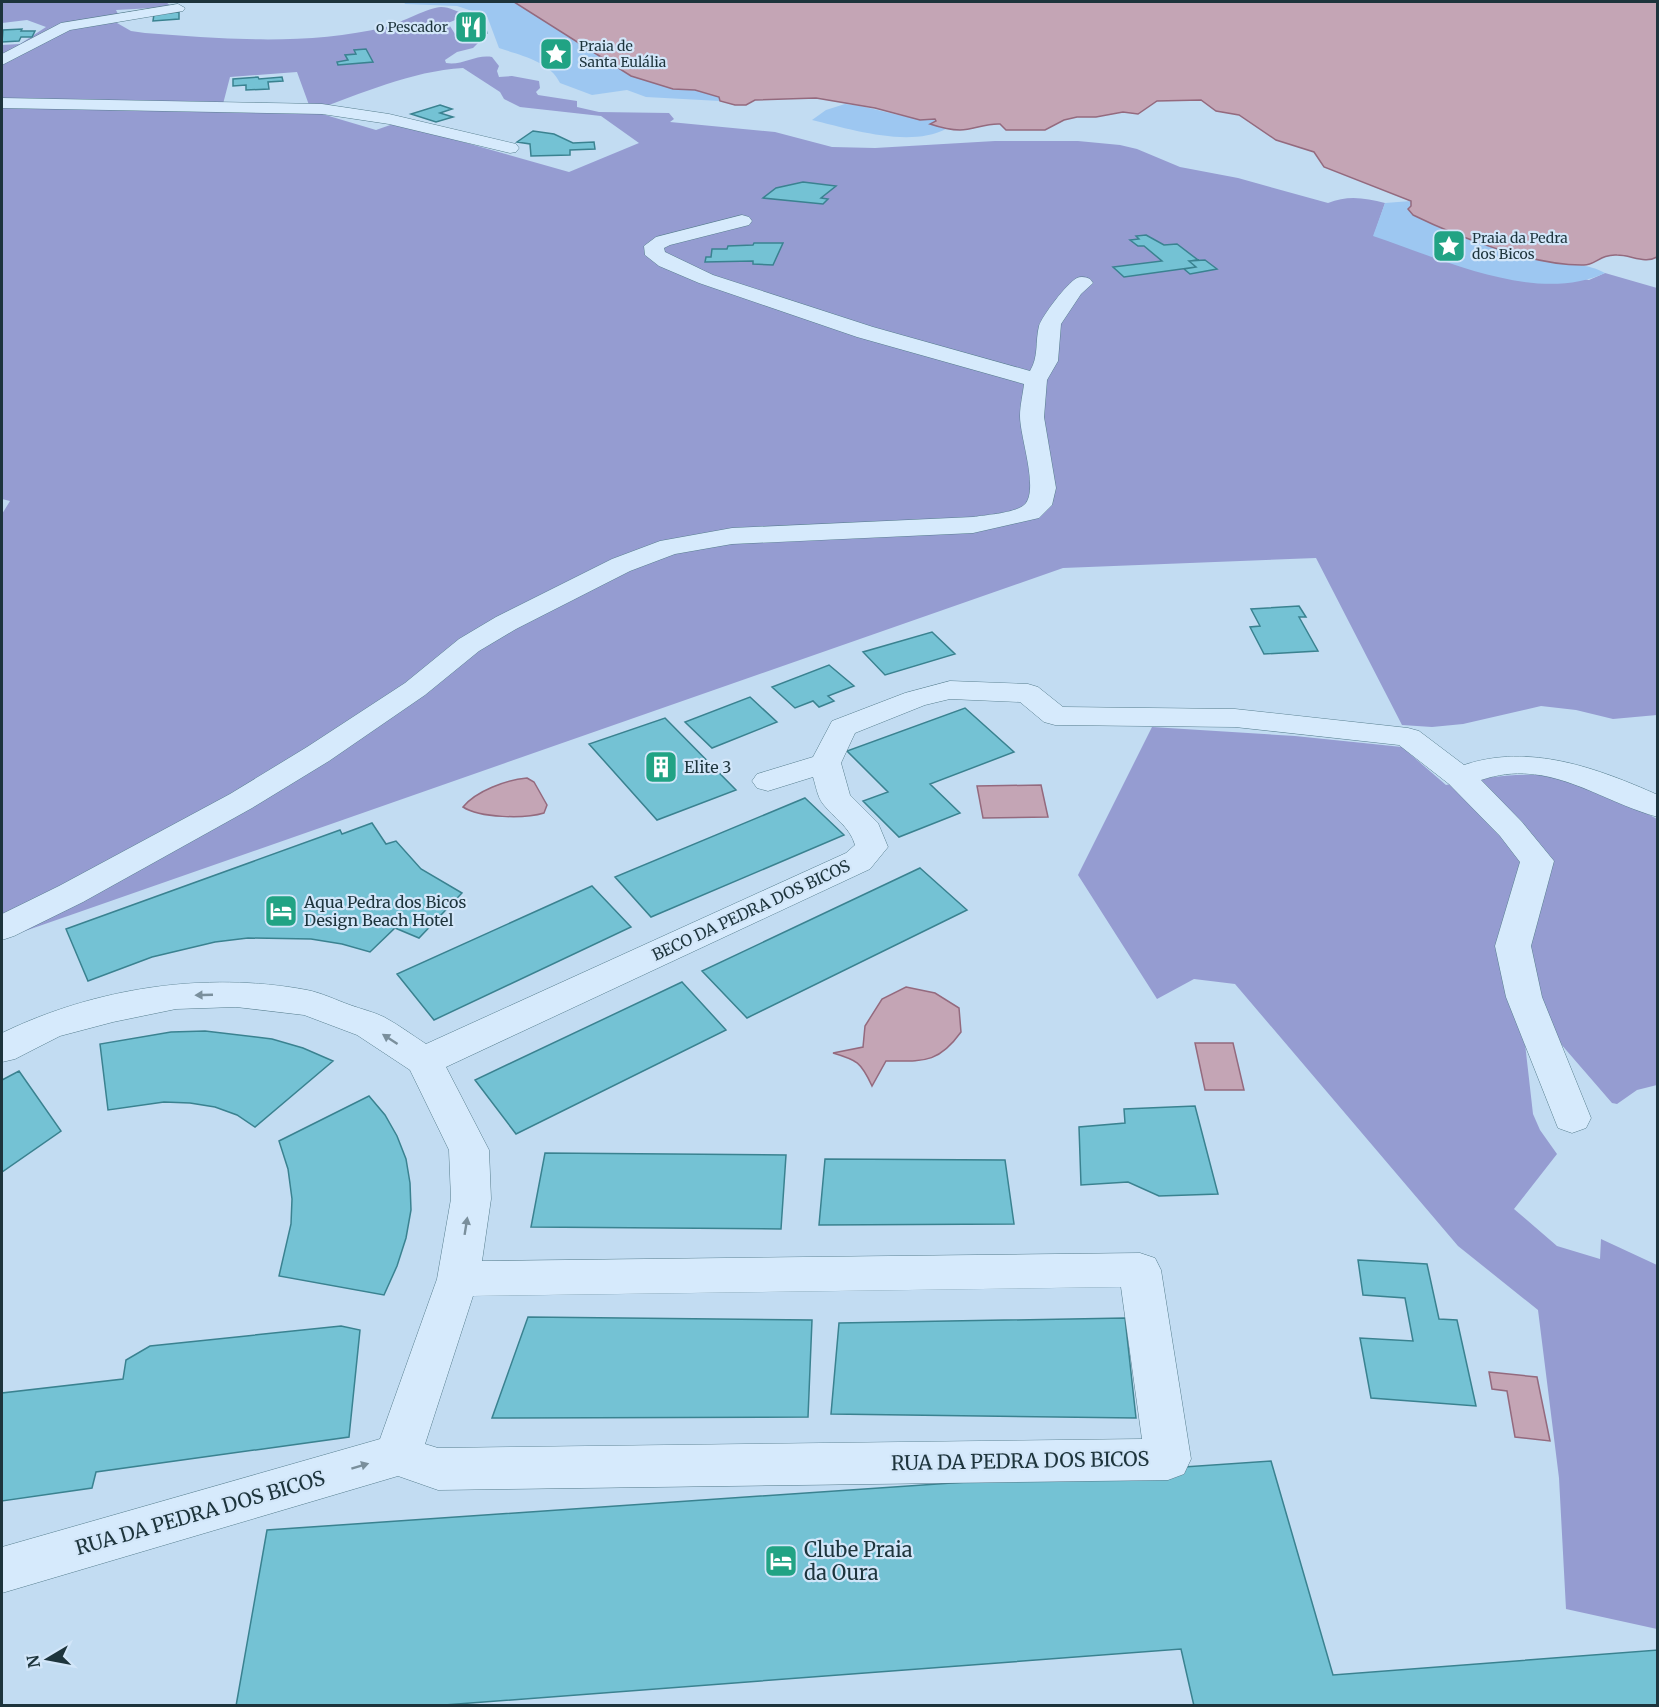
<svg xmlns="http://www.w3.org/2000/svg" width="1659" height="1707" viewBox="0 0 1659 1707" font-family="Merriweather,serif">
	<rect width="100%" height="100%" fill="#c2dcf2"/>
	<path fill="#959cd1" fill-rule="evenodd" d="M2,2h164l6,5 -56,3 4,8 -3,5 14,8 14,2c79,6 162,13 241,-6 14,-4 44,-20 55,-20 9,0 17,5 26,8l-19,8 7,11 22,1 5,4 -9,9 -16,4 -12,8 1,3c16,3 30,-9 46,-6l7,9 -2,5 2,6 13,-1 27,5 1,7 -4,4 2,3 39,6v6l22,5 70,1 5,6 -4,3 105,10 57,15 43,1 120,-7h83l42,4 17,4 43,18 58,11 90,25c20,-8 37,-5 57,0l-11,32 215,45 16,-7 52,15v427l-44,4 -37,-9 -35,-4 -78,18 -31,3 -30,-2 -86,-167 -253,10 -1061,371v-425l8,-13 -8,-2v-454l18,-1 26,-17 -19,-7 -25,3zM463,68l37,24 4,7 16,8 81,9 38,27 -70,29 -173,-49 -20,7 -64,-19c49,-17 99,-40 151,-43zM297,72l12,33 -86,-1 7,-27z
		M1152,727l143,9 107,11 44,38c51,-10 105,-18 154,3 20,9 39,21 57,31v266l-20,5 -20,14 -5,-1 -71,-82 -18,5 10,88 7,16 17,24 -43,55 43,37 43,13 1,-20 56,26v364l-91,-20 -7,-131 -21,-168 -80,-64 -223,-262 -41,-5 -37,20 -79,-124z"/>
	<path fill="#9dc7f1" d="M404,2h253l174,92 -112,4 1,3 -74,-4 -19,-7 -35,5 -32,-12c-10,-22 -41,-28 -61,-35l-12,-32 -30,-10 -52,-2z
		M845,104c30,2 59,17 90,15l1,2 -5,3 15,5c-37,19 -96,0 -134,-9l14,-10z
		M1411,201v5c8,6 17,14 26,20 21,14 92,32 119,37 20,3 30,0 49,10 -69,32 -165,-15 -232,-37l12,-33z"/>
	<path fill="#c4a5b5" stroke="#946a7e" stroke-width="1.5" d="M514,2h1143v255c-12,7 -26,-2 -40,-2 -16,-1 -22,10 -33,10 -51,1 -126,-28 -171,-50l-5,-6 3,-3v-5l-87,-34 -10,-15 -38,-12 -37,-25 -23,-4 -15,-11 -44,1 -19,13 -15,-2 -27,5h-19l-13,3 -19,10h-39l-6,-6c-14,-1 -27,6 -40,6 -11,0 -21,-3 -30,-6l6,-3 -1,-2 -15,1 -45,-12 -59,-10 -61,2 -9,5h-11l-15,-4 -1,-4 -24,-7 -22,-1 -42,-13z
		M527,778l7,4 13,23 -3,8c-20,6 -64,5 -81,-6 13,-16 43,-27 64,-29z
		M1041,785l7,32 -65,1 -6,-32z
		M906,987l29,6 24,15 2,24c-23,32 -38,29 -75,29l-14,25c-11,-24 -15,-26 -39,-33l30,-6 2,-21 17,-27z
		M1195,1043h38l11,47h-39z
		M1489,1372l48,5 13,64 -35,-4 -8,-46 -15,-2z"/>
	<path fill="#74c2d4" stroke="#3a8290" stroke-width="1.5" d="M179,12v7l-26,2 1,-7z
		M483,19l4,14 -28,1 -3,-13z
		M22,29l-1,2h14l-3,6h-11l-2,4 -17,1 1,-12z
		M366,49l7,13 -35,3 -1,-3 11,-2 -3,-5 11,-1 -2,-4z
		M258,77l1,2 23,-2 1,4 -15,1 1,7 -23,1v-5l-13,1v-7z
		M440,105l12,4 -12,4 13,4 -17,5 -25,-8z
		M533,131l21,3 19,9 21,-1 1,7 -25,1v5l-39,1 -1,-12 -13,-2z
		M803,182l33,4 -15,12 7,1 -5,5 -60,-6 13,-10z
		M1146,235l18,10 13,-1 21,16 -9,1 7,6 -72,10 -11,-10 49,-6 -18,-15h-6l-8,-6 9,-1 -3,-3z
		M754,243h29l-10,22 -20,-1v-3l-48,1 1,-5h5l1,-8h15l1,-3 25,-1z
		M1205,260l12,9 -27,5 -6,-5 12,-2 -7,-6z
		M1299,606l7,11h-7l19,34 -54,3 -14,-27 10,-1 -9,-17z
		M932,632l23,22 -70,21 -22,-23z
		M829,665l25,21 -26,10 6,5 -15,6 -6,-6 -18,7 -23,-21z
		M750,697l27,25 -65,26 -27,-26z
		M965,708l49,44 -84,32 30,29 -61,24 -36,-36 25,-9 -41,-41z
		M665,718l71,72 -79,30 -68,-76z
		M805,798l39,37 -193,82 -36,-40z
		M372,823l14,21 10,-3 25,28 41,24 -43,45 -24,-10 -25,24 -28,-8 -31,-5 -63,-1 -33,4 -63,15 -64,24 -22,-52 274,-99 2,4z
		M920,868l47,42 -220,108 -45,-47z
		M592,886l39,41 -197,93 -37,-46z
		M682,982l44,48 -210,104 -41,-54z
		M205,1031l67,8 31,9 30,13 -78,66 -18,-12 -22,-8 -25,-4 -26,-1 -56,8 -8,-66 71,-12z
		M19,1071l42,60 -59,41v-92z
		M369,1096l16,19 12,21 9,23 4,24 1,27 -5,28 -9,28 -13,29 -105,-19 12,-52 1,-25 -4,-30 -9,-28z
		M1195,1106l23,88 -59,2 -31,-14 -47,3 -2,-58 46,-4 -1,-14z
		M545,1153l241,2 -5,74 -250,-2z
		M825,1159l180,1 9,64 -195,1z
		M1358,1260l69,4 12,55 18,1 19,86 -105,-8 -11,-60 53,3 -8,-43 -42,-3z
		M528,1317l284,3 -4,97 -316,1z
		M1125,1318l11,100 -305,-4 8,-91z
		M341,1326l19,4 -11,107 -253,35 -4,16 -90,13v-108l121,-14 3,-19 24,-14z
		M1271,1461l62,214 325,-25v56h-464l-13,-57 -750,57h-195l31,-176z"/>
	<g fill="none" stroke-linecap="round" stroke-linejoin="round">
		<defs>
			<path id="minor" d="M178,4l7,4 -2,3 -113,19 -68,35v-11l59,-31z
				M2,98l320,6 67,10 127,30 3,4 -3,4 -6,1 -121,-29 -67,-10 -320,-6z
				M742,215l7,2 3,4 -3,4 -79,20 -6,3 1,4 48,23 160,52 157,44c9,-15 5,-29 9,-45 3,-10 28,-43 38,-48 4,-2 9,-1 13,1l3,4 -12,11 -20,30 -3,37 -11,19 -3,37 12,71 -4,17 -13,13 -66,15 -241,11 -57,10 -45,17 -114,58 -37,22 -54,44 -96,66 -77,47 -169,94 -69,34 -12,4v-26l57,-28 171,-92 77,-47 98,-64 54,-44 37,-22 116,-58 48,-18 72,-13 241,-11c12,-2 46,-4 53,-14 12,-17 -6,-66 -6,-87 0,-11 3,-22 4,-32l-167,-47 -158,-54 -40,-17 -14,-11 -1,-9 12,-9z
				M950,681l78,3 10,3 25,20 172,2 173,19 11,3 45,34c66,-22 133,3 194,30v22c-60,-16 -109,-60 -177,-37l41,42 32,39 -23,85 11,51 49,121 -5,10 -14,5 -14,-5 -52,-131 -11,-51 25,-84 -20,-26 -51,-52 -50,-39 -164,-18 -180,-2 -11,-3 -24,-20 -70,-3 -25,6 -70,28 -14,30 9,32 28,28 10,24 -18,22 -424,198 43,83 2,49 -9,62 658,-8 15,5 6,12 30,189 -7,15 -16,6 -730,10 -40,-14 -396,117v-46l378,-108 57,-160 14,-80 -2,-49 -39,-80 -53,-35 -53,-20 -68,-8 -60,2 -63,13 -53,14 -45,23 -13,3v-29c93,-45 203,-62 305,-43 15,3 29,10 43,15 11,4 24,7 34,12 15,8 28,18 42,27l420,-191 9,-8c-5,-18 -21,-27 -32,-41 -6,-8 -7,-18 -10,-27l-45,14 -11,-3 -5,-7 5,-7 56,-17 19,-36 73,-28zM1121,1287l21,152 -704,9 -13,-4 48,-148z"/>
		</defs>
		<use href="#minor" stroke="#577e8e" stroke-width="1"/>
		<use href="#minor" fill="#d6eafc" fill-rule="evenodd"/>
	</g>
	<defs><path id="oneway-solid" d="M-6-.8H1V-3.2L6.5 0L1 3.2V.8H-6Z" transform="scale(1.5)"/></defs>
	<g fill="#7a8f9c">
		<use href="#oneway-solid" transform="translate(204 995) rotate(178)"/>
		<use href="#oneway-solid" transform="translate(390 1039) rotate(-147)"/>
		<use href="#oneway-solid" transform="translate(466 1226) rotate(-81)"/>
		<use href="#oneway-solid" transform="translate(360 1466) rotate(-17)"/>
	</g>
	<defs>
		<symbol id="restaurant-square" viewBox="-11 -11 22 22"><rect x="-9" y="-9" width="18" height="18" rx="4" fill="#21a384" stroke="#d2e6f9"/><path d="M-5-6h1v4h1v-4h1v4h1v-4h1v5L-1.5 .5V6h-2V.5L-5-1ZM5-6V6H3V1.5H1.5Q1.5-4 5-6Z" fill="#fff"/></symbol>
		<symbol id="sight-square" viewBox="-11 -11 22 22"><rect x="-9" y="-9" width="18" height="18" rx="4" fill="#21a384" stroke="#d2e6f9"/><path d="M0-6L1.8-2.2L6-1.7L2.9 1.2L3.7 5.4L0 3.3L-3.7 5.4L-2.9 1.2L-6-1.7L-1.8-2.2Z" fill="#fff"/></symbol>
		<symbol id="building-square" viewBox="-11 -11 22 22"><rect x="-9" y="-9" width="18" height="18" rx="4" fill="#21a384" stroke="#d2e6f9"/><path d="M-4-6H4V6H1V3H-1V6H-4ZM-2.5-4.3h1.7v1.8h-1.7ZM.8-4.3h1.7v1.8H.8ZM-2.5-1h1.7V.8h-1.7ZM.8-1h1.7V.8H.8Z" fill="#fff"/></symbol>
		<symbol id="hotel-square" viewBox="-11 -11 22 22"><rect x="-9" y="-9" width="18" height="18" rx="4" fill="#21a384" stroke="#d2e6f9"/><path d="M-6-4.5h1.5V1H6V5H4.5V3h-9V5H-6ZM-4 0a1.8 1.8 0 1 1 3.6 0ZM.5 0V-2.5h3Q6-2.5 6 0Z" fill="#fff"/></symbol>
	</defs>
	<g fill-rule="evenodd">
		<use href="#restaurant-square" x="452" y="8" width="38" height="38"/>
		<use href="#sight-square" x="537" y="35" width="38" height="38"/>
		<use href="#sight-square" x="1430" y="227" width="38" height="38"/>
		<use href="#building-square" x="642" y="748" width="38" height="38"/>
		<use href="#hotel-square" x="262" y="892" width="38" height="38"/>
		<use href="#hotel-square" x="762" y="1542" width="38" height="38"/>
	</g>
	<g text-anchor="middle" stroke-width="4.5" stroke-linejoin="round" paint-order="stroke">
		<g font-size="14" fill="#1d343c" stroke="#d2e6f9" text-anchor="start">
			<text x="448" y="32" text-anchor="end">o Pescador</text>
			<text x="579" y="51">Praia de<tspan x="579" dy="16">Santa Eulália</tspan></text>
			<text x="1472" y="243">Praia da Pedra<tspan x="1472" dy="16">dos Bicos</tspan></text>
		</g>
		<g font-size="16" fill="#1d343c" stroke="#d2e6f9" text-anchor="start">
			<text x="684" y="773">Elite 3</text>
			<text x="304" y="908">Aqua Pedra dos Bicos<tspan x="304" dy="18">Design Beach Hotel</tspan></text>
		</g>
		<g font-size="16" fill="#1d343c" stroke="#d2e6f9">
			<text transform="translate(751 910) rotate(-25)" y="6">BECO DA PEDRA DOS BICOS</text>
		</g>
		<g font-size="20" fill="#1d343c" stroke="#d2e6f9">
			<text transform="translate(1020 1461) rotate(-1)" y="7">RUA DA PEDRA DOS BICOS</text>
			<text transform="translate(200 1513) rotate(-16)" y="7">RUA DA PEDRA DOS BICOS</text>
		</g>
		<g font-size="20" fill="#1d343c" stroke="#d2e6f9" text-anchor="start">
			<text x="804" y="1557">Clube Praia<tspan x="804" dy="23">da Oura</tspan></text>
		</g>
	</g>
	<rect width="1659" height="1707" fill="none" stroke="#1d343c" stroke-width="6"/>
	<g transform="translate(48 1659) rotate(260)" stroke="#d2e6f9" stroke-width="4.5" paint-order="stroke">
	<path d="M0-4.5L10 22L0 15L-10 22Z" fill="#1d343c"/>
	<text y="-9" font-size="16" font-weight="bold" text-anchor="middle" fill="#1d343c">N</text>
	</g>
</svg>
